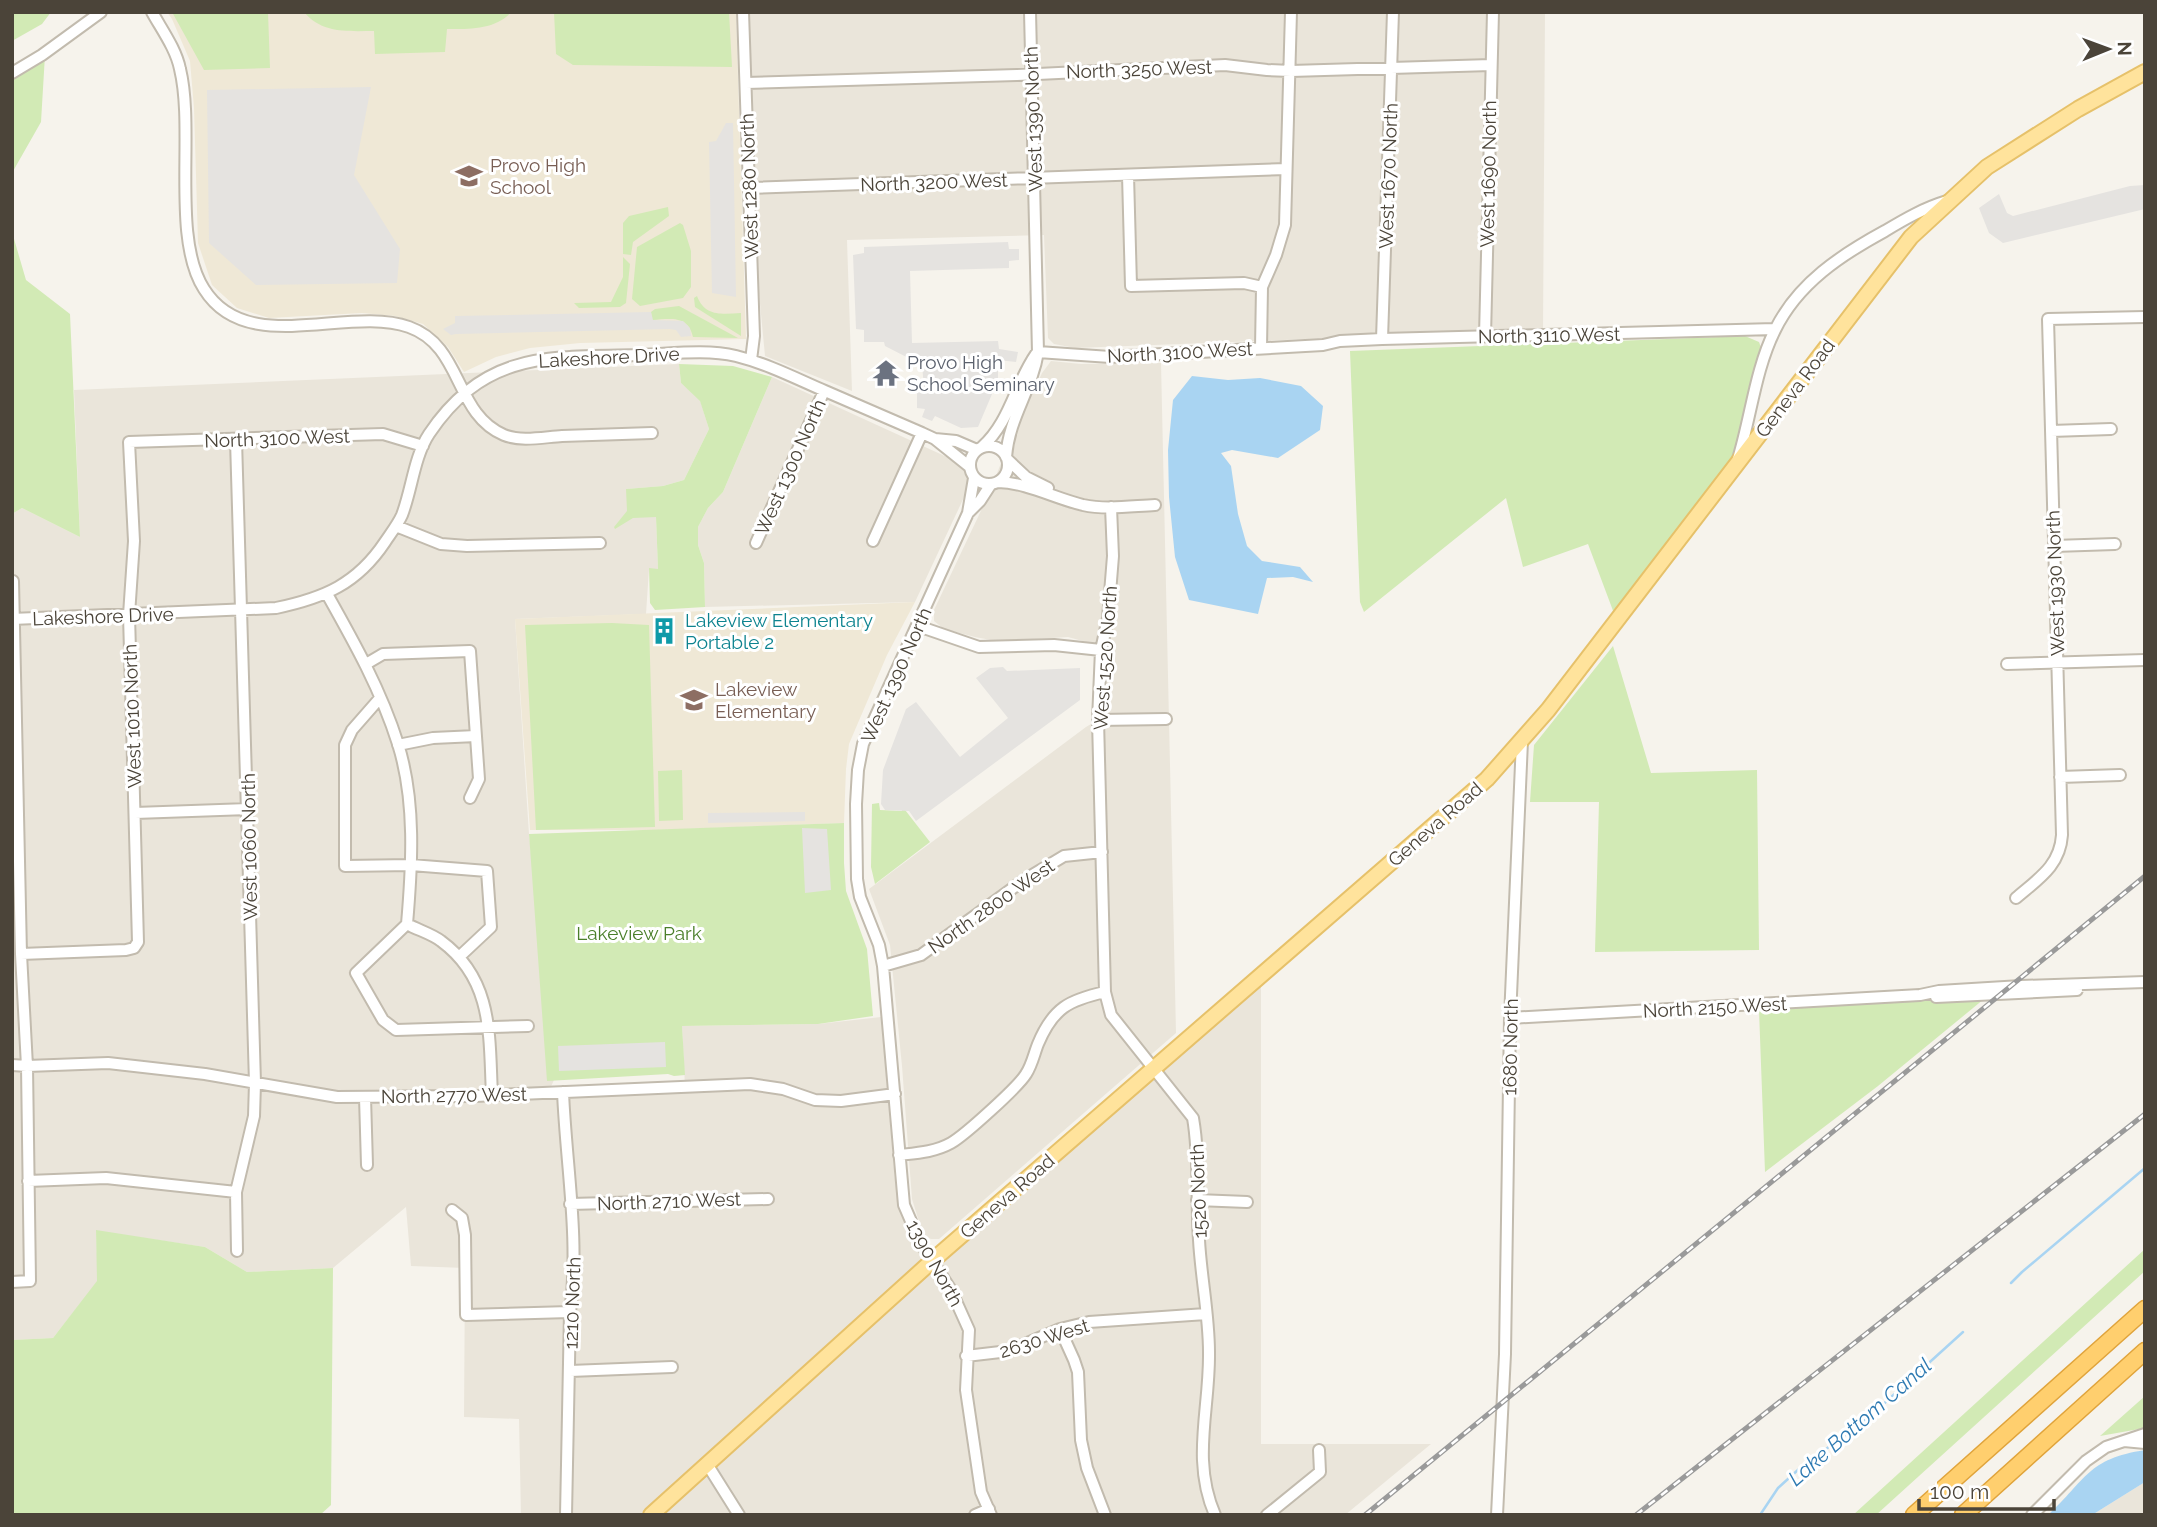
<svg xmlns="http://www.w3.org/2000/svg" width="2157" height="1527" viewBox="0 0 2157 1527" font-family="Raleway,sans-serif">
	<rect width="100%" height="100%" fill="#f6f3ec"/>
	<path fill="#eae5da" d="M744,12h801l-2,320 -209,6 -259,10 -21,-4 -6,-6 -4,-103 -197,5 5,151 -87,-35 -16,-168z
		M1051,361l30,3 80,-1 15,670 -237,206h-8l-5,-2 -5,-9 -9,-29 -10,-133 -12,-121 -21,-56 217,-162 20,-12 2,-67 -40,-11 -72,4 -21,-4 -31,-8 -10,-8v-11l53,-112 23,-57 32,-68z
		M679,364l2,19 19,17 9,29 -25,51 -21,6 -37,3 30,28 2,52h-9l-3,45 -131,5 14,215 25,246 -6,13 137,-6 -3,-61 136,-2 63,-7 14,163 5,31 8,21 21,32 332,-289v469h170l-86,71h-824l-2,-96 -55,-2 1,-149 -54,-2 -5,-59 -73,61 -86,4 -42,-25 -109,-16 2,50 -45,57 -41,2v-826l10,-6 58,29 -6,-147z
		M772,377l188,86 3,4 6,11 -3,15 -51,109 -210,5 -1,-44 -6,-18v-18l10,-19 15,-16z
		M2145,1482v33h-53z"/>
	<path fill="#efe8d6" d="M167,12h569l10,327 -166,4 -50,5 -34,9 -32,15 -16,-25 -25,-23 -28,-8 -33,-3 -93,5 -32,-10 -25,-23 -14,-42 -4,-135 -4,-47 -18,-42z
		M915,602l-28,53 -38,89 -3,25 -2,54 -186,7h-128l-15,-211z"/>
	<path fill="#d2eab5" d="M12,12h39l-9,12 -30,17z
		M172,12h96l2,56 -66,2z
		M304,12h207c-15,18 -44,17 -64,17l-2,23 -70,2 -1,-23c-25,0 -52,3 -70,-19z
		M554,12h175l3,55 -159,-2 -17,-11z
		M45,55l-4,67 -29,51v-105z
		M668,207l1,9 -36,26 -2,13 -8,-1v-31l6,-7z
		M680,223l3,2 8,26v36l-8,11 -43,8 -8,-7 5,-52z
		M12,232l14,48 44,34 10,223 -58,-29 -10,6z
		M623,257l7,7 -4,39 -6,4 -41,1 -5,-5 37,-1 12,-25z
		M697,296c8,21 25,18 44,17v23l-46,-29 -1,-9z
		M679,306l59,32 -45,-1c-5,-22 -22,-18 -41,-17l-1,-8 4,-3z
		M1745,336l14,6 4,11 -32,109 -116,154 -27,-72 -65,23 -17,-69 -142,114 -4,-10 -10,-251z
		M679,364l54,2 39,11 -49,115 -15,16 -10,19v18l6,18 1,44 -50,3 -5,-7 -1,-35 9,1 -2,-52 -23,1 -18,11 -1,-2 13,-16 -1,-22 37,-3 21,-6 25,-51 -9,-28 -19,-18z
		M612,623l37,2 6,202 -119,3 -11,-205z
		M1613,646l38,127 106,-3 2,180 -164,2 4,-150h-69l4,-57z
		M682,770l1,50 -24,1 -1,-50z
		M879,803l1,7 22,1v-5l28,36 -55,42 -4,-17 1,-63z
		M844,823v40l2,28 21,58 6,67 -55,8 -136,2 3,49 -11,1 -6,-2 -121,7 -18,-247z
		M1984,999l-106,87 -113,86 -6,-162 158,-10z
		M96,1230l109,17 42,25 86,-4 -2,237 -11,10h-308v-175l41,-2 44,-57z
		M2145,1249v22l-269,244h-23z
		M2145,1396v32l-45,8z"/>
	<path fill="#e5e3e0" d="M371,87l-17,88 46,74 -3,34 -141,2 -47,-42 -2,-153z
		M726,123h7l3,174 -24,-4 -3,-151 7,-1z
		M2145,185v24l-142,34 -14,-10 -10,-25 20,-14 8,19 6,3 117,-30z
		M1008,242l1,7h10v11l-10,1v7l-99,3 2,72 86,-2 1,8 19,3 -2,10 -18,-2v20l-20,47 -17,1 -26,-12 -3,5 -10,-4 3,-8 -8,-1v-19l7,-2 -2,-22 -37,-19 -1,-4h-20v-12l-8,-1 -3,-74 11,-2v-6z
		M651,312l2,8 30,1 7,7 1,8 -10,1 -5,-7 -7,-1 -213,5 -5,1 -8,-6 12,-6v-7z
		M1003,667l4,4 73,-3v32l-164,121 -7,-10 -24,-1 -4,-6 2,-34 23,-61 10,-7 44,55 48,-39 -32,-40 14,-10z
		M805,812v9l-97,2v-10z
		M802,828l25,1 4,61 -26,3z
		M665,1042l1,25 -107,4 -1,-25z"/>
	<path fill="#a9d4f2" d="M1192,376l36,4 32,-2 41,8 22,20 -3,24 -42,28 -46,-8 -11,3 10,13 7,48 9,32 15,15 38,6 13,15 -20,-5 -26,1 -9,36 -69,-14 -14,-43 -6,-60 -1,-47 5,-50z
		M2145,1450v32l-53,33h-44c39,-36 39,-56 97,-65z"/>
	<g fill="none" stroke-linecap="round" stroke-linejoin="round">
		<path stroke="#a9d4f2" stroke-width="2.5" d="M2011,1283l11,-11 123,-104
			M1760,1515l18,-27 21,-19 69,-51 95,-86"/>
		<defs>
			<path id="minor" d="M152,12c10,18 24,37 28,57 15,61 -9,169 24,220 43,69 144,16 205,38 54,19 45,87 95,108 17,7 40,2 58,1 30,-1 60,-2 90,-3
				M743,12l11,324 -3,24
				M12,73l30,-18 59,-43
				M746,83l271,-8 208,-10 42,5 24,1 200,-6
				M1128,175l3,111 113,-3 18,4
				M749,188l537,-19
				M1485,336l8,-324
				M1382,339l11,-327
				M1261,348l1,-61 14,-32 9,-30 6,-213
				M1038,352l72,5 213,-12 17,-4 42,-2 393,-10
				M2051,431l60,-2
				M935,439l21,2 21,9
				M236,440l19,643 -1,33 -18,76 1,59
				M970 465a19 19 0 1 1 38 0a19 19 0 1 1-38 0Z
				M982,447c28,-25 33,-63 54,-93
				M1006,457c3,-40 26,-67 32,-105l-8,-340
				M1738,459c13,-42 17,-89 37,-129 23,-47 66,-75 110,-99 20,-12 39,-23 62,-30
				M1008,460l18,17 22,11
				M974,478l-6,35 -105,231 -5,26 -2,34 1,75 3,18 19,48 4,21 21,239 16,37 31,48 18,40 -3,60 15,102 10,23
				M998,482c30,1 56,16 85,23 23,5 49,1 72,0
				M1111,507l2,49 -5,62 -7,32 -3,70 7,272 6,23 82,103c7,40 3,82 6,122 2,37 10,75 10,112 1,57 -18,108 6,163
				M968,513l12,-12 11,-17
				M396,526l45,18 26,2 133,-3
				M873,541l49,-108
				M756,543l68,-152
				M2054,546l61,-2
				M327,594c27,48 54,96 71,150 18,57 14,122 9,180l-51,49 27,47 13,10 132,-4
				M12,619l264,-11c48,-10 81,-24 109,-66 6,-9 13,-18 17,-27 10,-26 12,-58 27,-81 56,-84 122,-77 212,-79 30,-1 65,-6 95,1 32,8 59,22 89,35 32,14 65,28 97,42l13,6 35,28
				M918,626l61,21 75,-2 47,5
				M366,664l17,-10 87,-3 9,128 -9,19
				M2007,664l138,-4
				M380,698l-28,32 -7,15v121l66,-1 76,6 4,56 -32,30
				M1098,720l68,-1
				M398,745l35,-7 43,-2
				M2060,777l60,-2
				M135,813l113,-4
				M2016,898c22,-19 44,-32 46,-63l-14,-516 97,-2
				M407,924c11,6 25,10 34,17 53,39 48,96 51,154
				M21,954l105,-4 8,-2 4,-6 -9,-327 5,-74 -5,-99 254,-8 40,12
				M883,966l38,-11 103,-75 40,-24 38,-4
				M1936,997l141,-7
				M1510,1018l410,-23 19,-4 82,-5 124,-4
				M12,1065l15,1 81,-3 97,11 132,23 138,-1 275,-12 33,5 32,11 26,1 54,-7
				M563,1092c3,73 17,148 7,220l-4,203
				M365,1097l2,68
				M899,1155c18,-2 36,-3 52,-12 14,-8 67,-56 75,-69 6,-9 8,-20 12,-30 15,-36 31,-44 67,-52
				M28,1181l78,-3 130,14
				M1197,1200l50,2
				M570,1204l198,-5
				M452,1210l10,8 3,17 1,80 104,-3
				M12,1282l18,-1 -3,-215 -6,-112 -8,-373
				M1060,1329l14,31 4,12 3,68 6,28 18,47
				M966,1356l43,-5 51,-22 29,-7 117,-8
				M570,1371l102,-4
				M2124,1441l21,2
				M707,1464l32,51
				M975,1515l14,-6
				M1267,1515l53,-43 -1,-22
				M1497,1515l8,-161 5,-336 12,-277
				M2032,1515l54,-54 20,-14 39,-13"/>
			<path id="major" d="M651,1515l281,-254 555,-482 61,-69 363,-473 76,-70 91,-58 67,-37"/>
			<path id="highway" d="M1914,1515l231,-206
				M1963,1515l182,-164"/>
		</defs>
		<use href="#minor" stroke="#c2bbae" stroke-width="14"/>
		<use href="#major" stroke="#e6c16a" stroke-width="18"/>
		<use href="#highway" stroke="#e0a43c" stroke-width="19"/>
		<use href="#minor" stroke="#fff" stroke-width="10"/>
		<use href="#major" stroke="#ffe39c" stroke-width="14"/>
		<use href="#highway" stroke="#ffcf6e" stroke-width="16"/>
		<defs>
			<path id="rail" d="M1365,1515l780,-639
				M1636,1515l509,-401"/>
		</defs>
		<use href="#rail" stroke="#9a9a9a" stroke-width="5"/>
		<use href="#rail" stroke="#fff" stroke-width="2.5" stroke-dasharray="8" stroke-linecap="butt"/>
	</g>
	<defs>
		<symbol id="school-bare" viewBox="-9 -9 18 18"><path d="M0-5L7-2L0 1L-7-2ZM-4 1L0 2.5L4 1V4Q0 6-4 4Z" fill="#8d6e63" stroke="#fff" stroke-width="2.5" paint-order="stroke"/></symbol>
		<symbol id="temple-bare" viewBox="-9 -9 18 18"><path d="M0-6L5-2H3V0L6.5 2.5H4V6H1.5V3h-3V6H-4V2.5H-6.5L-3 0V-2H-5Z" fill="#6b7280" stroke="#fff" stroke-width="2.5" paint-order="stroke"/></symbol>
		<symbol id="building-bare" viewBox="-9 -9 18 18"><path d="M-4-6H4V6H1V3H-1V6H-4ZM-2.5-4.3h1.7v1.8h-1.7ZM.8-4.3h1.7v1.8H.8ZM-2.5-1h1.7V.8h-1.7ZM.8-1h1.7V.8H.8Z" fill="#0f9aa8" stroke="#fff" stroke-width="2.5" paint-order="stroke"/></symbol>
	</defs>
	<g fill-rule="evenodd">
		<use href="#school-bare" x="450" y="157" width="38" height="38"/>
		<use href="#temple-bare" x="867" y="354" width="38" height="38"/>
		<use href="#building-bare" x="645" y="612" width="38" height="38"/>
		<use href="#school-bare" x="675" y="681" width="38" height="38"/>
	</g>
	<g text-anchor="middle" stroke-width="6" stroke-linejoin="round" paint-order="stroke">
		<g font-size="19" fill="#4b4439" stroke="#fff">
			<text transform="translate(1139 69) rotate(-2)" y="7">North 3250 West</text>
			<text transform="translate(1033 119) rotate(-92)" y="7">West 1390 North</text>
			<text transform="translate(1488 174) rotate(-89)" y="7">West 1690 North</text>
			<text transform="translate(1388 176) rotate(-88)" y="7">West 1670 North</text>
			<text transform="translate(934 182) rotate(-2)" y="7">North 3200 West</text>
			<text transform="translate(749 186) rotate(-92)" y="7">West 1280 North</text>
			<text transform="translate(1549 335) rotate(-1)" y="7">North 3110 West</text>
			<text transform="translate(1180 352) rotate(-3)" y="7">North 3100 West</text>
			<text transform="translate(609 357) rotate(-3)" y="7">Lakeshore Drive</text>
			<text transform="translate(1795 388) rotate(-53)" y="7">Geneva Road</text>
			<text transform="translate(277 438) rotate(-2)" y="7">North 3100 West</text>
			<text transform="translate(790 467) rotate(-66)" y="7">West 1300 North</text>
			<text transform="translate(2055 583) rotate(-92)" y="7">West 1930 North</text>
			<text transform="translate(103 616) rotate(-2)" y="7">Lakeshore Drive</text>
			<text transform="translate(1105 658) rotate(-86)" y="7">West 1520 North</text>
			<text transform="translate(896 675) rotate(-66)" y="7">West 1390 North</text>
			<text transform="translate(132 716) rotate(-92)" y="7">West 1010 North</text>
			<text transform="translate(1435 824) rotate(-41)" y="7">Geneva Road</text>
			<text transform="translate(249 847) rotate(-91)" y="7">West 1060 North</text>
			<text transform="translate(991 906) rotate(-35)" y="7">North 2800 West</text>
			<text transform="translate(1715 1007) rotate(-3)" y="7">North 2150 West</text>
			<text transform="translate(1510 1047) rotate(-89)" y="7">1680 North</text>
			<text transform="translate(454 1095) rotate(-1)" y="7">North 2770 West</text>
			<text transform="translate(1198 1191) rotate(-92)" y="7">1520 North</text>
			<text transform="translate(1007 1196) rotate(-41)" y="7">Geneva Road</text>
			<text transform="translate(669 1201) rotate(-2)" y="7">North 2710 West</text>
			<text transform="translate(935 1263) rotate(61)" y="7">1390 North</text>
			<text transform="translate(572 1303) rotate(-88)" y="7">1210 North</text>
			<text transform="translate(1044 1338) rotate(-17)" y="7">2630 West</text>
		</g>
		<g font-size="19" fill="#785e54" stroke="#fff" text-anchor="start">
			<text x="490" y="172">Provo High<tspan x="490" dy="22">School</tspan></text>
			<text x="715" y="696">Lakeview<tspan x="715" dy="22">Elementary</tspan></text>
		</g>
		<g font-size="19" fill="#5b616d" stroke="#fff" text-anchor="start">
			<text x="907" y="369">Provo High<tspan x="907" dy="22">School Seminary</tspan></text>
		</g>
		<g font-size="19" fill="#0d838f" stroke="#fff" text-anchor="start">
			<text x="685" y="627">Lakeview Elementary<tspan x="685" dy="22">Portable 2</tspan></text>
		</g>
		<g font-size="19" fill="#4a7f2a" stroke="#fff">
			<text x="639" y="940">Lakeview Park</text>
		</g>
		<g font-size="21" font-style="italic" fill="#2e7ab2" stroke="#fff">
			<text transform="translate(1860 1422) rotate(-41)" y="7">Lake Bottom Canal</text>
		</g>
	</g>
	<rect width="2157" height="1527" fill="none" stroke="#4b4439" stroke-width="28"/>
	<g transform="translate(2108 49) rotate(89)" stroke="#ffffff" stroke-width="5" paint-order="stroke">
	<path d="M0-5L12 26L0 18L-12 26Z" fill="#4b4439"/>
	<text y="-10" font-size="19" font-weight="bold" text-anchor="middle" fill="#4b4439">N</text>
	</g>
	<path d="M1919 1499v10h135v-10" fill="none" stroke="#4b4439" stroke-width="3.5"/>
	<text x="1930" y="1499" font-size="21" fill="#4b4439" stroke="#ffffff" stroke-width="5" paint-order="stroke">100 m</text>
</svg>
